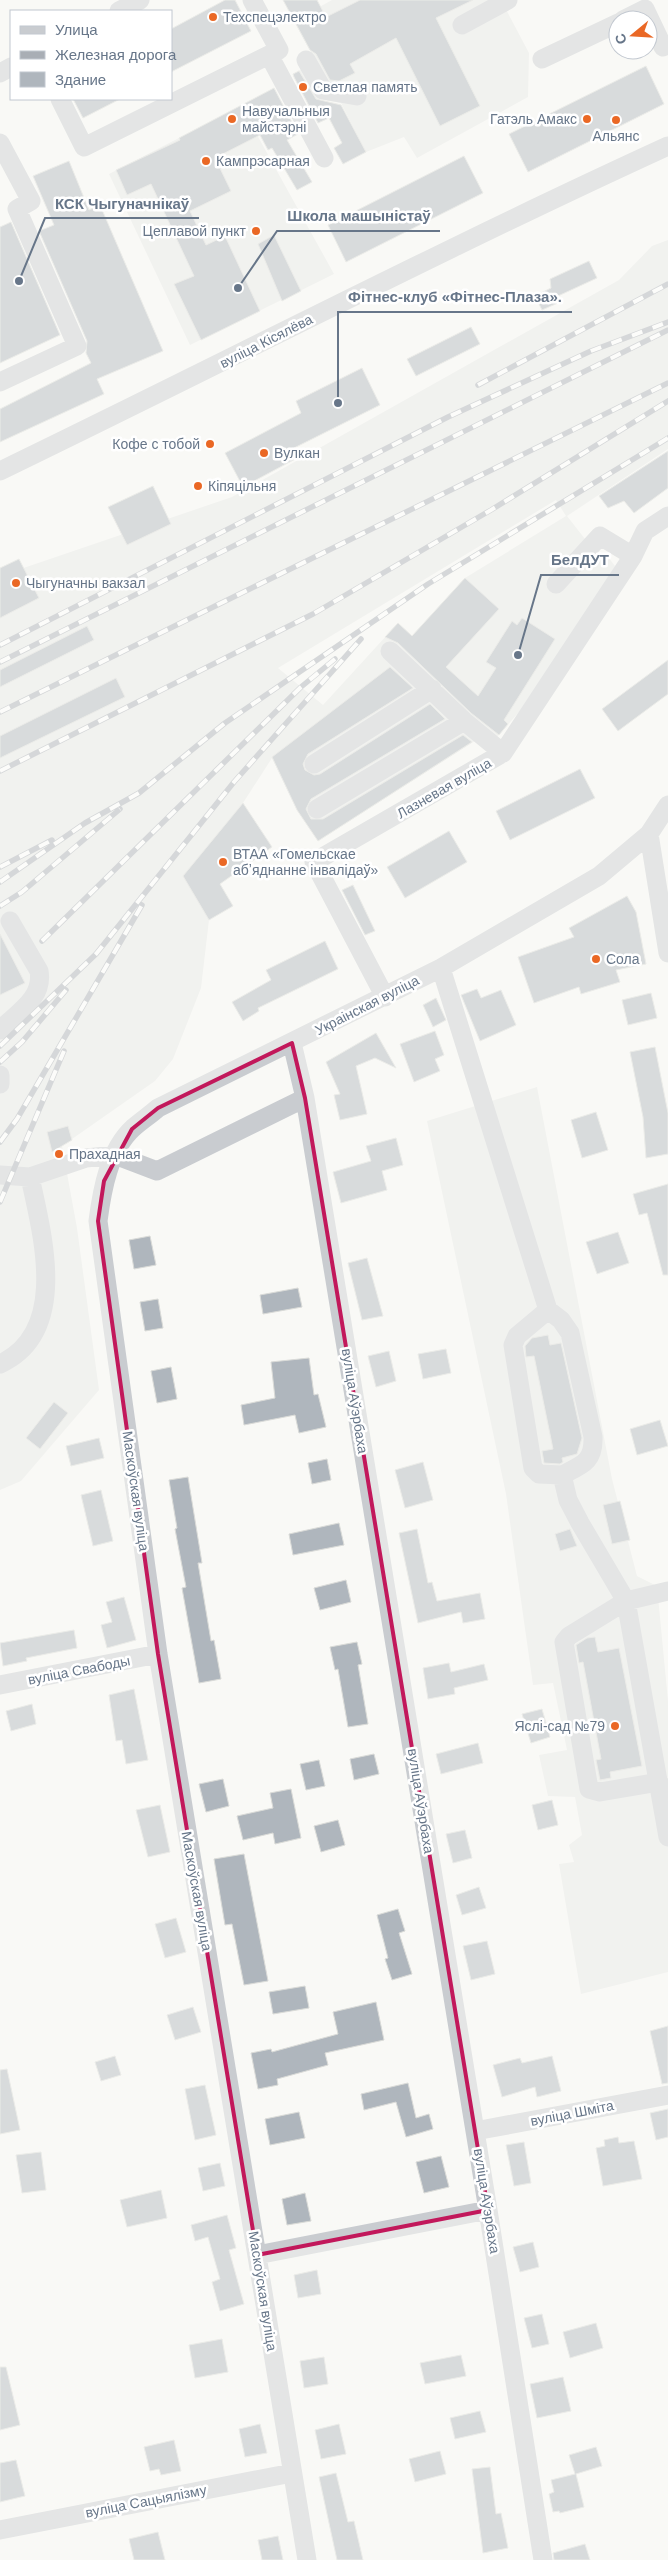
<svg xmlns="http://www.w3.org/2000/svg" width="668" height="2560" viewBox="0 0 668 2560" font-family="Arial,sans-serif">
	<rect width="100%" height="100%" fill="#f9f9f6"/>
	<path fill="#e7e8e7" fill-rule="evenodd" d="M332,0h169l28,53 -1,44 -111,61 -13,-21 -38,15 -25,-49 -29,-5 -14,-27 18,-9 -22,-41z
		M241,106l93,168 -144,71 -81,-171z
		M668,240v209l-101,67 29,37 12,4 7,9 -6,12 -90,134 -23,26 -21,3 -157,100 -22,-33 -24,-50 -29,45 -60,73 26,44 -8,68 -28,71 -18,22 -93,65 15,82 22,162 -78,91 -21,9v-914l232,-79 387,-217 33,-34zM556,500l10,16 -101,62 -53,58 -14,-13 -75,82 -45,-37z
		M537,1087l75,392 25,97 20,10 11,115v271l-87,22 -22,-130 15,-2 -5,-17 13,-10 -7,-38 -27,-1 -9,-41 28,-5 -14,-67 -20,2 -27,-191 -79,-373z"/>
	<path fill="#afb6bd" stroke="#dadbd8" d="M225,0h10l16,31 -80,41v-43z
		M283,0h34l9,17 34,-17h113l-37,18 44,88 -40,20 -44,-88 -46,26 5,9 -16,8 -9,-1 -14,-26 -6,-4z
		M646,66l18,38 -136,68 -19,-38z
		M299,71l17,28 25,6 25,47 -23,12 -9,-16 8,-5 -13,-25 -11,5 -24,-46 -1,-3z
		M274,88l24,46 -11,6 25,42 -15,8 -25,-42 -4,2 -8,-15 -45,23 16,33 -41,20 16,34 19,-9 35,75 -59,29 -27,-56 20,-8 -43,-92 -24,11 -11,-25 64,-30 -1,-2z
		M73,99h47l-37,19z
		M464,156l19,37 -137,69 -18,-37z
		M69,161l20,49 11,-5 63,146 -66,28 7,15 -104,48v-33l91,-46 -5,-10 1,-12 -48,-110 15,-6 -21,-49z
		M11,222l49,113 -60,28v-136z
		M274,235l27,56 -19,10 -24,-57z
		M589,261l8,17 -39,18 2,6 -18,8 -7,-14 16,-8 -1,-9z
		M471,327l9,17 -64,32 -9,-17z
		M362,368l18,37 -86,43 5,9 -56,30 -18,-34 76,-40 -5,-12z
		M668,451v37l-34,25 -10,-12 -16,7 -9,-12z
		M153,486l18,38 -44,21 -19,-38z
		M19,559l20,39 -39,20v-50z
		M465,578l34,31 -53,58 32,29 18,-28 -10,-6 26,-41 5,4 5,-7 33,21 -51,81 4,4 -9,11 -28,-22 -73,-70 -13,-6 13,-14 14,13z
		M87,626l7,14 -94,47v-17z
		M668,660v34l-50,37 -16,-22z
		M390,667l23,21 -105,66 -5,10 2,6 9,5 6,-1 110,-70 15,15 -134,80 -5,10 5,10h12l140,-84 9,7 -154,99 -21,-31 -25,-53z
		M116,678l9,19 -125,61v-22z
		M580,769l15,29 -85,42 -14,-29z
		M243,803l29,44 -52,37 13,22 -24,14 -26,-44z
		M449,831l18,31 -62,36 -18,-31z
		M353,885l22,46 -10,4 -23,-45z
		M627,896l9,16 10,52 -30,6 4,12 -39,12 -2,-7 -45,16 -16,-46 56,-20 -5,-9z
		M0,934l25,49 -25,12z
		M325,941l13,28 -80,39 1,3 -16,10 -11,-19 39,-22 -5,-10z
		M477,989l4,9 20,-8 15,35 -36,16 -19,-46z
		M651,993l6,25 -29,7 -6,-25z
		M436,998l10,22 -13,7 -10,-22z
		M435,1031l9,24 -9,4 5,12 -26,11 -14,-38z
		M376,1033l20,35 -21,-10 -19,8 11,48 -27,6 -6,-25 6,-1 -14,-32z
		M655,1047l13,66v41l-22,4 -3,-41 -13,-65z
		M596,1112l12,38 -26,8 -11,-38z
		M68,1126l4,14 -20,12 -5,-20z
		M396,1138l7,27 -21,6 5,19 -46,13 -8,-31 38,-11 -5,-15z
		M668,1184v91h-5l-16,-62 -8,2 -6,-21z
		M618,1232l11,31 -32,11 -11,-32z
		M150,1236l6,29 -22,4 -5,-29z
		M367,1258l16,58 -21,4 -14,-57z
		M298,1288l4,19 -39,7 -3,-19z
		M158,1299l5,29 -18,3 -5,-29z
		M548,1335l2,10 11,-2 21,95 -5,16 -15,4 1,4 -3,2 -16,-1 -2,-12 11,-2 -19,-93 -8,1 -1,-11 7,-8z
		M446,1349l5,24 -28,6 -5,-25z
		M389,1351l7,30 -20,6 -8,-31z
		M309,1358l5,37 4,-1 8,33 -27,6 -4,-18 -51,10 -3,-20 34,-7 -4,-36z
		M171,1367l6,32 -20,4 -6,-32z
		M54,1402l14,11 -28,36 -14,-11z
		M660,1420l8,26 -31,9 -7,-26z
		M99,1438l5,20 -33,8 -5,-20z
		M327,1459l4,21 -19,4 -4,-21z
		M423,1462l10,38 -28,8 -10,-38z
		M188,1477l14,86h-4l13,78 3,-1 7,39 -22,4 -17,-95 4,-1 -11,-58 2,-1 -8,-48z
		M101,1490l12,51 -20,5 -12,-51z
		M620,1501l10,39 -18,4 -9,-39z
		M339,1523l5,22 -51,10 -4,-21z
		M417,1529l11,54 4,-1 5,19 43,-8 5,26 -22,4 -2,-11 -43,11 -19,-90z
		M570,1529l7,17 -17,5 -5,-17z
		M346,1580l5,22 -31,8 -6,-22z
		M124,1597l12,43 -29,8 -6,-23 11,-3 -6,-20z
		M74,1630l3,18 -51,10 1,3 -24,5 -3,-23z
		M595,1637l3,15 21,-4 23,118 -32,6 1,6 -11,2 -4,-20 5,-1 -18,-97 -4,1 -3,-18 11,-7z
		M357,1642l5,22 -4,1 10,59 -20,3 -10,-58 -3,1 -5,-23z
		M449,1663l2,9 33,-8 4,16 -34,8 1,6 -27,5 -5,-31z
		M134,1689l14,71 -22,4 -4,-24 -6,1 -7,-46z
		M32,1704l4,20 -25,7 -5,-20z
		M542,1709l8,28 -19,6 -9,-29z
		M478,1743l5,20 -42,11 -5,-20z
		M374,1754l5,20 -25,6 -4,-21z
		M319,1760l6,26 -19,4 -6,-26z
		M223,1779l6,27 -23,6 -7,-28z
		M291,1789l10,49 -26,6 -2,-11 -30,7 -6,-24 36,-8 -3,-15z
		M552,1800l6,25 -20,5 -6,-25z
		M160,1805l10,47 -22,5 -12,-47z
		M338,1820l7,25 -24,7 -7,-26z
		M465,1830l7,28 -19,5 -7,-29z
		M244,1854l24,127 -24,4 -12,-61 -7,1 -11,-66z
		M479,1887l7,21 -24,7 -6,-20z
		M398,1909l7,22 -6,2 13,41 -20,6 -7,-21 3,-1 -11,-43z
		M176,1918l10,34 -21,6 -10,-34z
		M487,1941l8,33 -24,6 -8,-34z
		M305,1986l4,22 -36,6 -4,-22z
		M376,2002l8,38 -59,13 3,12 -51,14 1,6 -20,4 -7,-36 20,-4 1,3 66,-18 -5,-22z
		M193,2007l8,25 -26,8 -8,-25z
		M668,2026v57l-6,1 -12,-53z
		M115,2056l6,19 -20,6 -6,-19z
		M552,2056l9,35 -24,6 -2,-10 -33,10 -9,-32 27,-7 2,5z
		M7,2069l13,61 -20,4v-64z
		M408,2083l8,35 13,-4 4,15 -27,8 -10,-35 -32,8 -3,-16z
		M205,2085l11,50 -21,5 -10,-51z
		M668,2109v28l-12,3 -6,-27z
		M299,2112l6,26 -35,7 -5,-26z
		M618,2137l1,6 15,-2 8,38 -39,7 -7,-38 9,-2 -1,-6z
		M524,2142l7,41 -17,3 -8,-41z
		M41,2152l5,38 -24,3 -6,-38z
		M441,2156l8,31 -25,6 -8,-31z
		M220,2163l5,23 -22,5 -5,-23z
		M161,2190l6,28 -40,9 -7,-27z
		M305,2193l6,28 -24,4 -5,-26z
		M227,2215l9,33 -7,2 15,54 -24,7 -8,-29 8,-3 -12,-42 -13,4 -4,-16z
		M533,2242l6,25 -19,5 -7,-25z
		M317,2270l4,24 -23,4 -4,-23z
		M542,2314l7,30 -17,4 -8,-30z
		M596,2323l7,25 -33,10 -7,-26z
		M222,2339l6,33 -33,6 -6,-33z
		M461,2355l5,21 -41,8 -5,-21z
		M324,2357l4,27 -24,4 -4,-27z
		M0,2367h6l14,58 -20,5z
		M563,2377l8,34 -34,7 -7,-34z
		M480,2411l6,21 -31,7 -5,-21z
		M260,2424l7,29 -22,4 -6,-28z
		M339,2424l7,30 -25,5 -6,-29z
		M174,2440l7,31 -20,4 -2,-6 -9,2 -6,-24z
		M596,2447l6,19 -26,8 8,33 -24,6 -1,-2 -6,1 -4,-18 5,-2 -3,-12 24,-6 -6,-19z
		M440,2451l6,23 -31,8 -6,-23z
		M16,2460l9,36 -25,6v-39z
		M490,2467l6,47 5,-1 7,35 -25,5 -11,-84z
		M336,2473l12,49 6,-1 9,39h-26l-18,-83z
		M158,2532l7,28h-31l-5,-21z
		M278,2536l5,24h-21l-4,-20z
		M585,2544l5,16h-36l-1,-7z"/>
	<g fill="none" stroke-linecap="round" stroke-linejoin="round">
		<path stroke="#c9ccd0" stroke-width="19" d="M119,11l21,-11
			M623,20l22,-11 18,38
			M462,25l46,-25
			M269,55l55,103
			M542,59l76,-36
			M306,60l17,30 34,6
			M0,73l11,-6
			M60,99l24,48 195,-97 -27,-50
			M0,143l31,58 -14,8 60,137 -77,36
			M0,471c223,-108 443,-222 668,-325
			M556,584l44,-48 33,20
			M390,651l74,70 39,32
			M314,764l118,-75
			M317,809l147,-88
			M649,834l19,119
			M441,968l107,342 13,10 9,13 23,104c1,25 -11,28 -31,38l6,25 12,23 46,78 42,236
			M385,997l-71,-135 189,-109 130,-197 12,-25 23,-15
			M0,1030c17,-17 44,-32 39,-59l-29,-50
			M292,1043l13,55 183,1112 55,350
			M0,1075v9
			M0,1175l30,2
			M548,1310l-31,26 -4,9 20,123 6,6 23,1
			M0,1364c70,-32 42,-130 30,-187l56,-19 29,-3 42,16 148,-73
			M0,1685l158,-31
			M659,1782l-59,10 -11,-3 -25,-147 5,-6 57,-35 42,-10
			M475,2131l193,-36
			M257,2255l231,-45
			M0,2530l292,-57
			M307,2560l-149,-906 -60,-433c4,-31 11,-71 35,-93 8,-7 17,-13 25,-20l283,-140 158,-92 50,-42 19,-29"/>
		<defs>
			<path id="rail" d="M478,385l190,-101
				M0,645l448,-228 143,-66 77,-29
				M0,662l668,-332
				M0,712l668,-329
				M0,771l313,-157 178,-104 177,-109
				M0,867l52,-27
				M0,882l85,-59 54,-30 86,-70 203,-139 240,-146
				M0,906l22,-14 98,-83
				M42,941l259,-254 34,-28
				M0,1046l96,-92 138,-172 127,-143
				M0,1062l22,-20 44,-52
				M0,1142l17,-23 125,-214
				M0,1202l64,-151"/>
		</defs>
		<use href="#rail" stroke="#a9aeb5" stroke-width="5.5"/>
		<use href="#rail" stroke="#fff" stroke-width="4" stroke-dasharray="11" stroke-linecap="butt"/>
	</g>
	<path d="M0 0H668V2560H0ZM292,1043l13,55 183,1112 -231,45 -99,-601 -60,-433 6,-40 28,-52 26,-21z" fill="#f9f9f6" fill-opacity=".55" fill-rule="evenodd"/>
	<path fill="none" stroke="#c2185b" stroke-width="4" stroke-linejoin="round" d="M292,1043l13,55 183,1112 -231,45 -99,-601 -60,-433 6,-40 28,-52 26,-21z"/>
	<g fill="#ea6825" stroke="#fff" stroke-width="2">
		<circle cx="213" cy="17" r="5"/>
		<circle cx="303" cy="87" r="5"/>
		<circle cx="232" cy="119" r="5"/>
		<circle cx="587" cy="119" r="5"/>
		<circle cx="616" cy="120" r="5"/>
		<circle cx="206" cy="161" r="5"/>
		<circle cx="256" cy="231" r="5"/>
		<circle cx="210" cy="444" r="5"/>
		<circle cx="264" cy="453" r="5"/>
		<circle cx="198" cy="486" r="5"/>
		<circle cx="16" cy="583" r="5"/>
		<circle cx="223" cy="862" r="5"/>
		<circle cx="596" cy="959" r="5"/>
		<circle cx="59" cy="1154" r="5"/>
		<circle cx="615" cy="1726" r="5"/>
	</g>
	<g text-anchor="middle" stroke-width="5" stroke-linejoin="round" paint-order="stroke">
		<g font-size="14" fill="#677689" stroke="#fff" text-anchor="start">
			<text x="223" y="22">Техспецэлектро</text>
			<text x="313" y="92">Светлая память</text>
			<text x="242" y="116">Навучальныя<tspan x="242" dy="16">майстэрні</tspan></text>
			<text x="577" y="124" text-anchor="end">Гатэль Амакс</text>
			<text x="616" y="141" text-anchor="middle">Альянс</text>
			<text x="216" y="166">Кампрэсарная</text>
			<text x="246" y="236" text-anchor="end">Цеплавой пункт</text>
			<text x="200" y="449" text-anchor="end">Кофе с тобой</text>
			<text x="274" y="458">Вулкан</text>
			<text x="208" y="491">Кіпяцільня</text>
			<text x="26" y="588">Чыгуначны вакзал</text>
			<text x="233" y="859">ВТАА «Гомельскае<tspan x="233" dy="16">абʼяднанне інвалідаў»</tspan></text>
			<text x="606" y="964">Сола</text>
			<text x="69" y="1159">Прахадная</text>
			<text x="605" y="1731" text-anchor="end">Яслі-сад №79</text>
		</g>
		<g font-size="14" fill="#677689" stroke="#fff">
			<text transform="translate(266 341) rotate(-27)" y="5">вуліца Кісялёва</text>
			<text transform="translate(444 788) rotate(-30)" y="5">Лазневая вуліца</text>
			<text transform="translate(367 1005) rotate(-27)" y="5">Украінская вуліца</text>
			<text transform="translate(355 1401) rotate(81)" y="5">вуліца Аўэрбаха</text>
			<text transform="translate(136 1491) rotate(82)" y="5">Маскоўская вуліца</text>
			<text transform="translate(79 1670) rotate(-11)" y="5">вуліца Свабоды</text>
			<text transform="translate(421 1801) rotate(81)" y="5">вуліца Аўэрбаха</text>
			<text transform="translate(197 1891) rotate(80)" y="5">Маскоўская вуліца</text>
			<text transform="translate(572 2113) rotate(-11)" y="5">вуліца Шміта</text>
			<text transform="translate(487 2201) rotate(81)" y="5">вуліца Аўэрбаха</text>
			<text transform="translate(263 2291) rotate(81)" y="5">Маскоўская вуліца</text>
			<text transform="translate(146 2501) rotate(-11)" y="5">вуліца Сацыялізму</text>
		</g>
	</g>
	<path fill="none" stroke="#677689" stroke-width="2" d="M19 281L45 218H199M238 288L277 231H440M338 403L338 312H572M518 655L541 575H619"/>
	<g fill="#677689" stroke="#fff" stroke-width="2">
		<circle cx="19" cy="281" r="5"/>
		<circle cx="238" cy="288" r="5"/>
		<circle cx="338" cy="403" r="5"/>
		<circle cx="518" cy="655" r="5"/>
	</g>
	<g font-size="15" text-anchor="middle" font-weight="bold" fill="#677689" stroke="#fff" stroke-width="5" stroke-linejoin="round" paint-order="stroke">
		<text x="122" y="209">КСК Чыгуначнікаў</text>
		<text x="359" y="221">Школа машыністаў</text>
		<text x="455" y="302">Фітнес-клуб «Фітнес-Плаза».</text>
		<text x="580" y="565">БелДУТ</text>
	</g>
	<rect x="10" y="10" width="162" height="90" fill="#ffffff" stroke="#c2c8d0"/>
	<rect x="20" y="26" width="25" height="8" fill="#c9ccd0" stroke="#c2c8d0"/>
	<text x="55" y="35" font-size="15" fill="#677689">Улица</text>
	<rect x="20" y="51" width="25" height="8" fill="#a9aeb5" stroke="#c2c8d0"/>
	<text x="55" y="60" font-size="15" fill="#677689">Железная дорога</text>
	<rect x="20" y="72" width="25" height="15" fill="#afb6bd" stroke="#c2c8d0"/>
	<text x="55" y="85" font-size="15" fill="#677689">Здание</text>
	<g transform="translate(633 35) rotate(252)"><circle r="24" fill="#ffffff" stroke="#c2c8d0"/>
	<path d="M0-4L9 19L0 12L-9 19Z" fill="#ea6825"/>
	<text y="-8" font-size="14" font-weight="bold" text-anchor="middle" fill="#677689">С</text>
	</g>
</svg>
